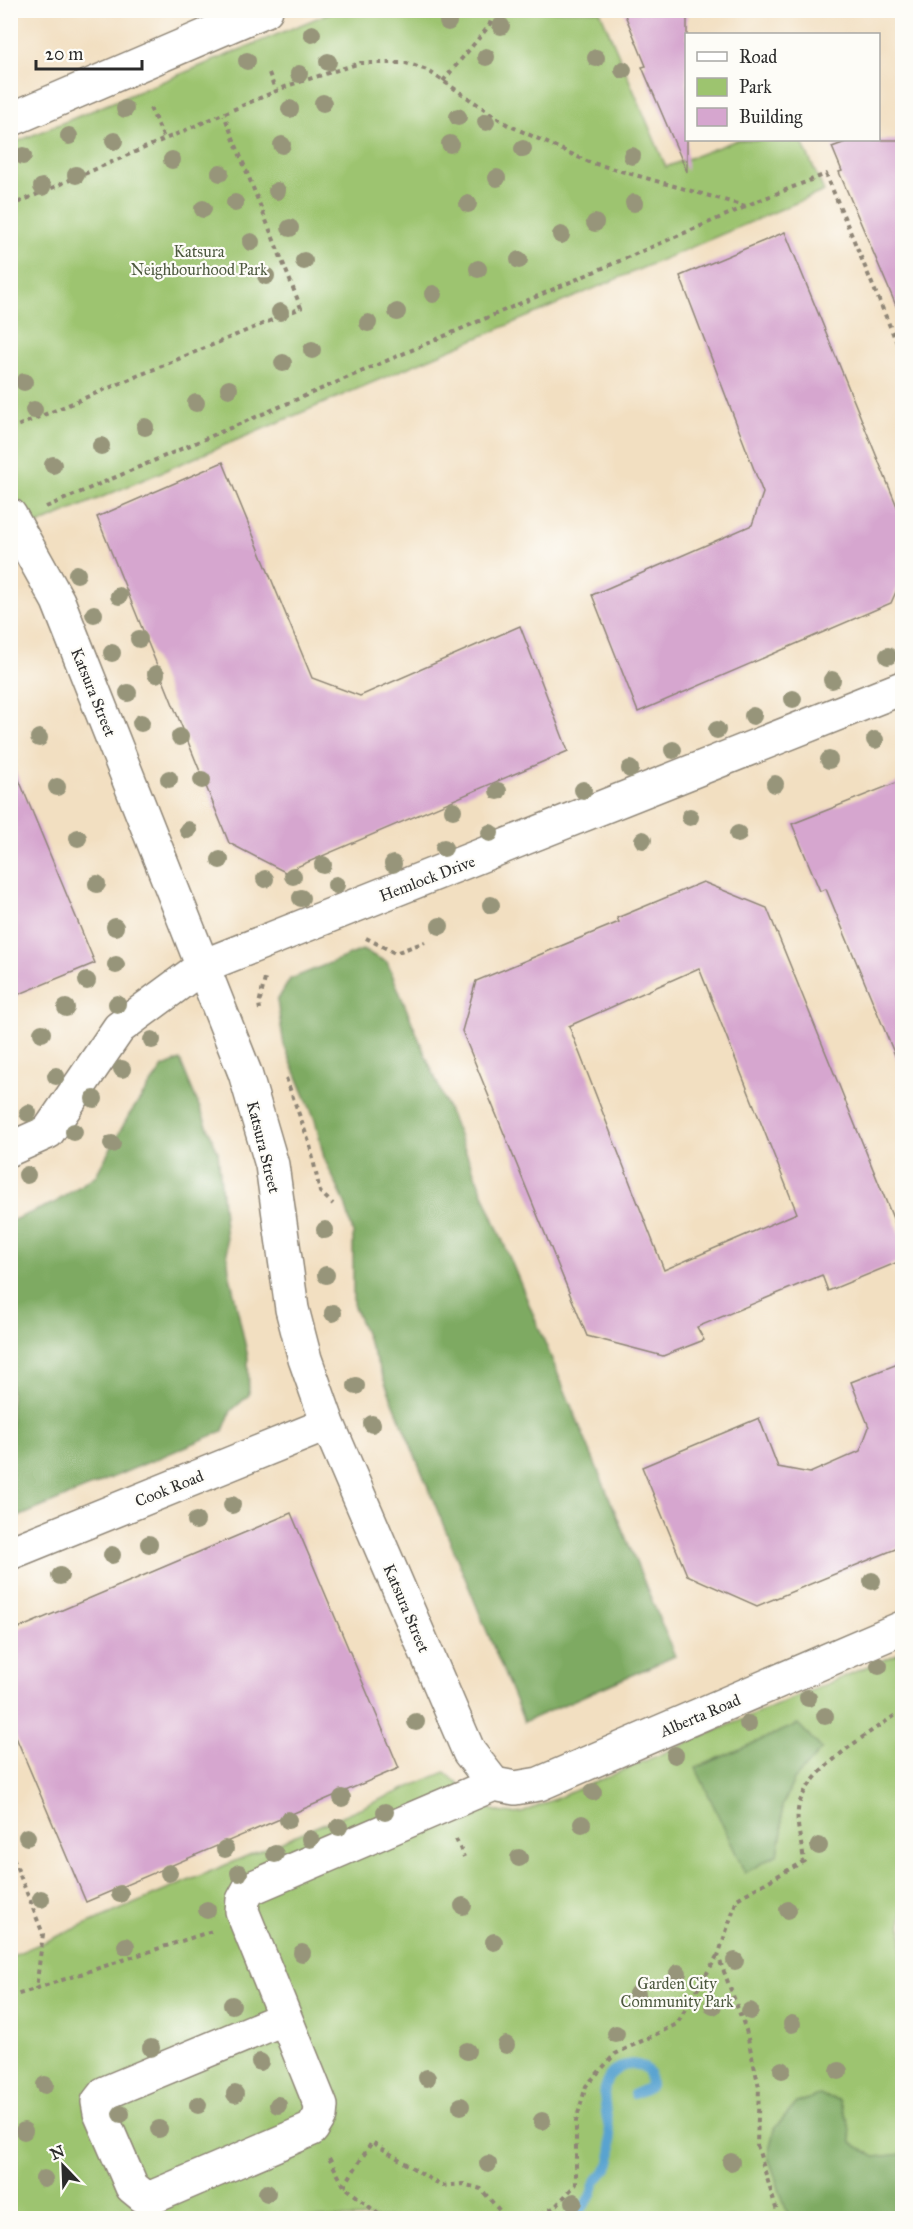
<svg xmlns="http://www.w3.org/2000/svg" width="913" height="2229" viewBox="0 0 913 2229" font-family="'IM FELL Great Primer',serif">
	<rect width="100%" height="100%" fill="#fdfcf7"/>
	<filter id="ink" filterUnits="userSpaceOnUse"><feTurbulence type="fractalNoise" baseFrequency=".0167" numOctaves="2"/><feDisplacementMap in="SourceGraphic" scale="12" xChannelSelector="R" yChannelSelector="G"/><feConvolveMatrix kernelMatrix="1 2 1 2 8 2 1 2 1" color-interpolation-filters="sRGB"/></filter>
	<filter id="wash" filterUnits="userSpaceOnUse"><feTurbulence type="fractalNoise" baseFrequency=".008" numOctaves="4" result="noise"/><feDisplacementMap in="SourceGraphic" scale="24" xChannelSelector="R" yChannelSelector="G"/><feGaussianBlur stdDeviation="1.35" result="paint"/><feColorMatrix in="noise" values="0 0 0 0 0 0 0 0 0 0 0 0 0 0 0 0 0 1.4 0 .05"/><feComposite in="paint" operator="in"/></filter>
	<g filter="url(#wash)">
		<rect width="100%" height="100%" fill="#f2dfc1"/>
		<path fill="#9dc46f" stroke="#64784d" stroke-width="1.5" d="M334,11h266l66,156 71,-27h64l23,51 -790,335 -23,-37v-345z
			M902,1652v566h-891v-262l434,-184c26,22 41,46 77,41z"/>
		<path fill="#7eaa62" stroke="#546a46" stroke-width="1.5" d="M362,950l25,12 288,694 -151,66 -171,-418v-71l-8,-30 -21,-45 -9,-38 -31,-75 -7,-44 13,-22z
			M180,1060l38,92 11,119 19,86 1,38 -18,16 -8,20 -212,89v-299l43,-18 42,-28 33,-60 34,-48z
			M798,1724l24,25 -28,31 -12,26v26l-4,22 -33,19 -49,-105z
			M819,2095l20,5 9,20 4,23 23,14 27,-3v64h-113l-21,-62 6,-27 23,-26z"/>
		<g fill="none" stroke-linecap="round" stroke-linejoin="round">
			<path stroke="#59a3d0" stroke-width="10" d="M570,2218c8,-5 17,-14 21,-24 2,-4 2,-9 5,-13 5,-8 13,-11 15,-22 6,-27 -26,-80 13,-93 9,-4 18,-1 25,6l1,15 -16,7"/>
		</g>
		<g id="blocks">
			<path fill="#d6a6cf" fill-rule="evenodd" d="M623,10h64v162l-45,-105 4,-1z
				M851,140h52v182l-64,-150 3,-1 -10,-24z
				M785,232l118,289v55l-12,27 -253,109 -46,-117 160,-70 11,-32 -83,-217z
				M223,462l89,216 48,18 160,-70 48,125 -283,121 -56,-29 -132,-326z
				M10,758l85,205 -85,35z
				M903,780v292h-1l-76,-183 -6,2 -28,-67z
				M703,882l64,26 136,335v17l-75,31 -6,-16 -125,52 7,13 -41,16 -76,-20 -125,-305 14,-50 143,-59 -2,-4zM699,968l98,245 -133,57 -95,-244z
				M903,1362v184l-146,60 -70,-31 -45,-108 117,-49 19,49 32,6 50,-22 9,-24 -18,-45z
				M291,1513l108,255 -313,134 -76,-179v-91z"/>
		</g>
	</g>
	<g filter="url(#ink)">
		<use href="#blocks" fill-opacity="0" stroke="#8e8576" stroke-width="1.5"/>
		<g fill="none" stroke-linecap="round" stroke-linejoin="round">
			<defs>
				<path id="minor" d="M10,120l256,-110
					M10,515l48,86 187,472 27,92 20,144 13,50 23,65 141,328 25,32
					M10,1149l38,-17 71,-104 84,-62 699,-278
					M10,1553l318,-129
					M494,1784l21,4 24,-4 363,-156
					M285,2018l-180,75 -7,9 2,11 32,74 11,9 10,1 159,-68 8,-13 1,-10 -79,-195 1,-11 6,-11 245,-105"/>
			</defs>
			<use href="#minor" stroke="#8e8576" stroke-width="36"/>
			<path stroke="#8e8576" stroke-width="4" stroke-dasharray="4.5 4.5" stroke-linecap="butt" d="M269,73l7,19
				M443,81l46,-55 6,-16
				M150,108l15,32
				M10,206l280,-121 70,-22h46l21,7 81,55 81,37 156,44 81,-32 76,181
				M10,429l291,-121 -77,-193
				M46,507l699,-300
				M366,938l29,15 30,-11
				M260,1010l-1,-6 6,-25
				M286,1078l24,67 10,47 13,12
				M456,1839l8,18
				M10,1850l33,84 -7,55
				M10,1997l202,-66
				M329,2158l15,28 39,32
				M344,2186l28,-44 69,44 22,-2 18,5 25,29
				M533,2218l22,-11 21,-23v-63l10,-35 29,-32 62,-30 40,-68
				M779,2218l-22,-73 2,-58 -13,-57 -28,-74 19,-57 67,-38c-2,-16 -8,-35 -6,-51 4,-37 75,-80 104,-99"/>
			<use href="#minor" stroke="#fff" stroke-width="33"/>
		</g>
		<g fill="#97957a">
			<circle cx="448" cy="22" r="9"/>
			<circle cx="501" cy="26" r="9"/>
			<circle cx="312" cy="34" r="9"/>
			<circle cx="486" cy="57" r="9"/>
			<circle cx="596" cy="58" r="9"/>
			<circle cx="247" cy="61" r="9"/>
			<circle cx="328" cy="62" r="9"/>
			<circle cx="623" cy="70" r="9"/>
			<circle cx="299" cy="74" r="9"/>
			<circle cx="323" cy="103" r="9"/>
			<circle cx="125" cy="109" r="9"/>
			<circle cx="290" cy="109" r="9"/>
			<circle cx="458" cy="117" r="9"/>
			<circle cx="486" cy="122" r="9"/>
			<circle cx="69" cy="136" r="9"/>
			<circle cx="114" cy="141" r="9"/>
			<circle cx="450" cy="144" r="9"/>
			<circle cx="282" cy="145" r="9"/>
			<circle cx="523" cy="149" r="9"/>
			<circle cx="23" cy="156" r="9"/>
			<circle cx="632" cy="156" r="9"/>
			<circle cx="172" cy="160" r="9"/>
			<circle cx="220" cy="173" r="9"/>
			<circle cx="76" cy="175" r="9"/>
			<circle cx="497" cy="178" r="9"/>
			<circle cx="42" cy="187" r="9"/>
			<circle cx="277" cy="191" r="9"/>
			<circle cx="235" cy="203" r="9"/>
			<circle cx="634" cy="203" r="9"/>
			<circle cx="468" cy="204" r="9"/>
			<circle cx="203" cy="209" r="9"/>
			<circle cx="595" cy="223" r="9"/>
			<circle cx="290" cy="228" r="9"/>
			<circle cx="561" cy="235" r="9"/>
			<circle cx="251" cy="242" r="9"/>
			<circle cx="519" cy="260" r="9"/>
			<circle cx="304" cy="261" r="9"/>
			<circle cx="478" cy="269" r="9"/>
			<circle cx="266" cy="276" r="9"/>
			<circle cx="433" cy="294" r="9"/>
			<circle cx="280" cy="312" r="9"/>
			<circle cx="397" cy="312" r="9"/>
			<circle cx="368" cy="323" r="9"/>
			<circle cx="312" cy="350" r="9"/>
			<circle cx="283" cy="363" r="9"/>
			<circle cx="24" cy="382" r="9"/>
			<circle cx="229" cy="389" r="9"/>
			<circle cx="196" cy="403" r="9"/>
			<circle cx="34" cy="410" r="9"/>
			<circle cx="145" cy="427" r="9"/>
			<circle cx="101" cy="446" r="9"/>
			<circle cx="53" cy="465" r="9"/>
			<circle cx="77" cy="574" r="9"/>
			<circle cx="119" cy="596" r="9"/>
			<circle cx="94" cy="614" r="9"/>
			<circle cx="139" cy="639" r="9"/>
			<circle cx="112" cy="653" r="9"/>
			<circle cx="888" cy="656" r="9"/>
			<circle cx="156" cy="674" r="9"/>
			<circle cx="832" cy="680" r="9"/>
			<circle cx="128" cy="693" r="9"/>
			<circle cx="793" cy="699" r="9"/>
			<circle cx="753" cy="716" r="9"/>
			<circle cx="141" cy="723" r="9"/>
			<circle cx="717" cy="730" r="9"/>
			<circle cx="180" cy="737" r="9"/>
			<circle cx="39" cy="738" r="9"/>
			<circle cx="875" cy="740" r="9"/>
			<circle cx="673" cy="750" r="9"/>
			<circle cx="829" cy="760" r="9"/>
			<circle cx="630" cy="769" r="9"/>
			<circle cx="169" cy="779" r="9"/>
			<circle cx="202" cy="780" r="9"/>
			<circle cx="775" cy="784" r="9"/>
			<circle cx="57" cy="787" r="9"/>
			<circle cx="583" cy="790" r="9"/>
			<circle cx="498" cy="791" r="9"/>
			<circle cx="453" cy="810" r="9"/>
			<circle cx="690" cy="817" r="9"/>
			<circle cx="188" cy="830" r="9"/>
			<circle cx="490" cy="833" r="9"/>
			<circle cx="738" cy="834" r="9"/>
			<circle cx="78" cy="838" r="9"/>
			<circle cx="643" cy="840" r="9"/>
			<circle cx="444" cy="848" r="9"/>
			<circle cx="220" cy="860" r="9"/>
			<circle cx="393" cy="864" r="9"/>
			<circle cx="323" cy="865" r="9"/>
			<circle cx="293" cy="876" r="9"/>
			<circle cx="265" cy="879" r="9"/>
			<circle cx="97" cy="884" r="9"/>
			<circle cx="336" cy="885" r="9"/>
			<circle cx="301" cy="898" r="9"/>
			<circle cx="491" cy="905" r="9"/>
			<circle cx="440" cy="926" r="9"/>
			<circle cx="115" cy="927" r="9"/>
			<circle cx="116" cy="965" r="9"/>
			<circle cx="87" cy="981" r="9"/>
			<circle cx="117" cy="1004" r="9"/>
			<circle cx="66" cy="1008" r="9"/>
			<circle cx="42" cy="1033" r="9"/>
			<circle cx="152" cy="1040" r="9"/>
			<circle cx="122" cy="1069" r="9"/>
			<circle cx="56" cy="1076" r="9"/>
			<circle cx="94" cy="1099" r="9"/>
			<circle cx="28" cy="1113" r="9"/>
			<circle cx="74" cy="1132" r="9"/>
			<circle cx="112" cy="1144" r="9"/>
			<circle cx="27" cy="1175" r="9"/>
			<circle cx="325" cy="1230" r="9"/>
			<circle cx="326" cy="1275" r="9"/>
			<circle cx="333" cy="1313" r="9"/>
			<circle cx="356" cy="1386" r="9"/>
			<circle cx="372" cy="1424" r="9"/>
			<circle cx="232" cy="1505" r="9"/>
			<circle cx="196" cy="1521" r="9"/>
			<circle cx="149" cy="1544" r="9"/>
			<circle cx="112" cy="1555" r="9"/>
			<circle cx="60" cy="1576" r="9"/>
			<circle cx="872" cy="1581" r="9"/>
			<circle cx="879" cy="1666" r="9"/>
			<circle cx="808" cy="1698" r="9"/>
			<circle cx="825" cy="1716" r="9"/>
			<circle cx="416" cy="1722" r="9"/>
			<circle cx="748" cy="1724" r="9"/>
			<circle cx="675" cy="1755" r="9"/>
			<circle cx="593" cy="1792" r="9"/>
			<circle cx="342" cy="1798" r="9"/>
			<circle cx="385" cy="1812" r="9"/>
			<circle cx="288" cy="1820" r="9"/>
			<circle cx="582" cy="1824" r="9"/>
			<circle cx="339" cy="1827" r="9"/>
			<circle cx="27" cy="1837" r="9"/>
			<circle cx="310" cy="1839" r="9"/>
			<circle cx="819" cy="1846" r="9"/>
			<circle cx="225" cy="1849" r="9"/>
			<circle cx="275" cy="1854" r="9"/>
			<circle cx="519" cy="1858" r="9"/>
			<circle cx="169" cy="1873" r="9"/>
			<circle cx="239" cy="1873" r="9"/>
			<circle cx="120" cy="1894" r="9"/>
			<circle cx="41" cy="1899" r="9"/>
			<circle cx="463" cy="1906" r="9"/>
			<circle cx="207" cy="1910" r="9"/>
			<circle cx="788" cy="1910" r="9"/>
			<circle cx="494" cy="1942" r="9"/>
			<circle cx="126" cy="1946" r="9"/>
			<circle cx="302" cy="1953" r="9"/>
			<circle cx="735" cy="1961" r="9"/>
			<circle cx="678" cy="1973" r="9"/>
			<circle cx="637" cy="1994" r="9"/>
			<circle cx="232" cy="2005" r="9"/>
			<circle cx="713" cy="2006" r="9"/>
			<circle cx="750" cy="2011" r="9"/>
			<circle cx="792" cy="2024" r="9"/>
			<circle cx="616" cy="2034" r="9"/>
			<circle cx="506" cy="2045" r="9"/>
			<circle cx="151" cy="2048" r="9"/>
			<circle cx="467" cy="2051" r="9"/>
			<circle cx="260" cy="2062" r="9"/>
			<circle cx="782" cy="2070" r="9"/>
			<circle cx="839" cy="2071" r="9"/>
			<circle cx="427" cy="2078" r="9"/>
			<circle cx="45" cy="2085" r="9"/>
			<circle cx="235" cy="2094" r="9"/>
			<circle cx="198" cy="2105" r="9"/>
			<circle cx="278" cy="2105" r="9"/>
			<circle cx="461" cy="2106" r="9"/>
			<circle cx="121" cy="2114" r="9"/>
			<circle cx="542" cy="2121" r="9"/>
			<circle cx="159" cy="2129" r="9"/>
			<circle cx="24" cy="2131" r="9"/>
			<circle cx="731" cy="2162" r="9"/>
			<circle cx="488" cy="2164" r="9"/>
			<circle cx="44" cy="2179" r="9"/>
			<circle cx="267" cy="2193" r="9"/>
			<circle cx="574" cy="2202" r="9"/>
		</g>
	</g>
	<g text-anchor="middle" stroke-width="4.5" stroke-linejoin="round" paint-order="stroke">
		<g font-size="16" fill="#4d593f" stroke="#fdfcf7">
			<text x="199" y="257">Katsura<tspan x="199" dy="18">Neighbourhood Park</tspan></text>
			<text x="677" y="1989">Garden City<tspan x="677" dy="18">Community Park</tspan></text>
		</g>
		<g font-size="16" fill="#2b2b2b" stroke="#fdfcf7">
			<text transform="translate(94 692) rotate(68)" y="6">Katsura Street</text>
			<text transform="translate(427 878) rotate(-21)" y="6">Hemlock Drive</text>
			<text transform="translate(264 1147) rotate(76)" y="6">Katsura Street</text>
			<text transform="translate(169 1488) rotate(-22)" y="6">Cook Road</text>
			<text transform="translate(407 1608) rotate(67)" y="6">Katsura Street</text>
			<text transform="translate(700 1715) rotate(-23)" y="6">Alberta Road</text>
		</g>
	</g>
	<rect width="913" height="2229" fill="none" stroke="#fdfcf7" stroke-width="36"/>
	<rect x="685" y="33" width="195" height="108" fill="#fdfcf7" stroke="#a9a8a5" stroke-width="1.5"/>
	<rect x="697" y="52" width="30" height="9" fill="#ffffff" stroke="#a9a8a5" stroke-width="1.5"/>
	<text x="739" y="63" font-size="18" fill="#2b2b2b">Road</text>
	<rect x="697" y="78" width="30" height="18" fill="#9dc46f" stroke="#a9a8a5" stroke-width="1.5"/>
	<text x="739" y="93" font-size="18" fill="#2b2b2b">Park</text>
	<rect x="697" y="108" width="30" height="18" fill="#d6a6cf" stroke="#a9a8a5" stroke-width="1.5"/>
	<text x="739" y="123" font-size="18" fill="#2b2b2b">Building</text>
	<g transform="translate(63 2166) rotate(337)" stroke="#fdfcf7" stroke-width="4.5" paint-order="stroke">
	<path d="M0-4.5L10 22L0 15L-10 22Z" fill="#2b2b2b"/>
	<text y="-9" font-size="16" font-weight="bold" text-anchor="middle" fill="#2b2b2b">N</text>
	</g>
	<path d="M36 60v9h106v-9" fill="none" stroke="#2b2b2b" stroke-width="3"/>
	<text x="45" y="60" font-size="18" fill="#2b2b2b" stroke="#fdfcf7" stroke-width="4.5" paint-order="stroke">20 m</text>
</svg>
